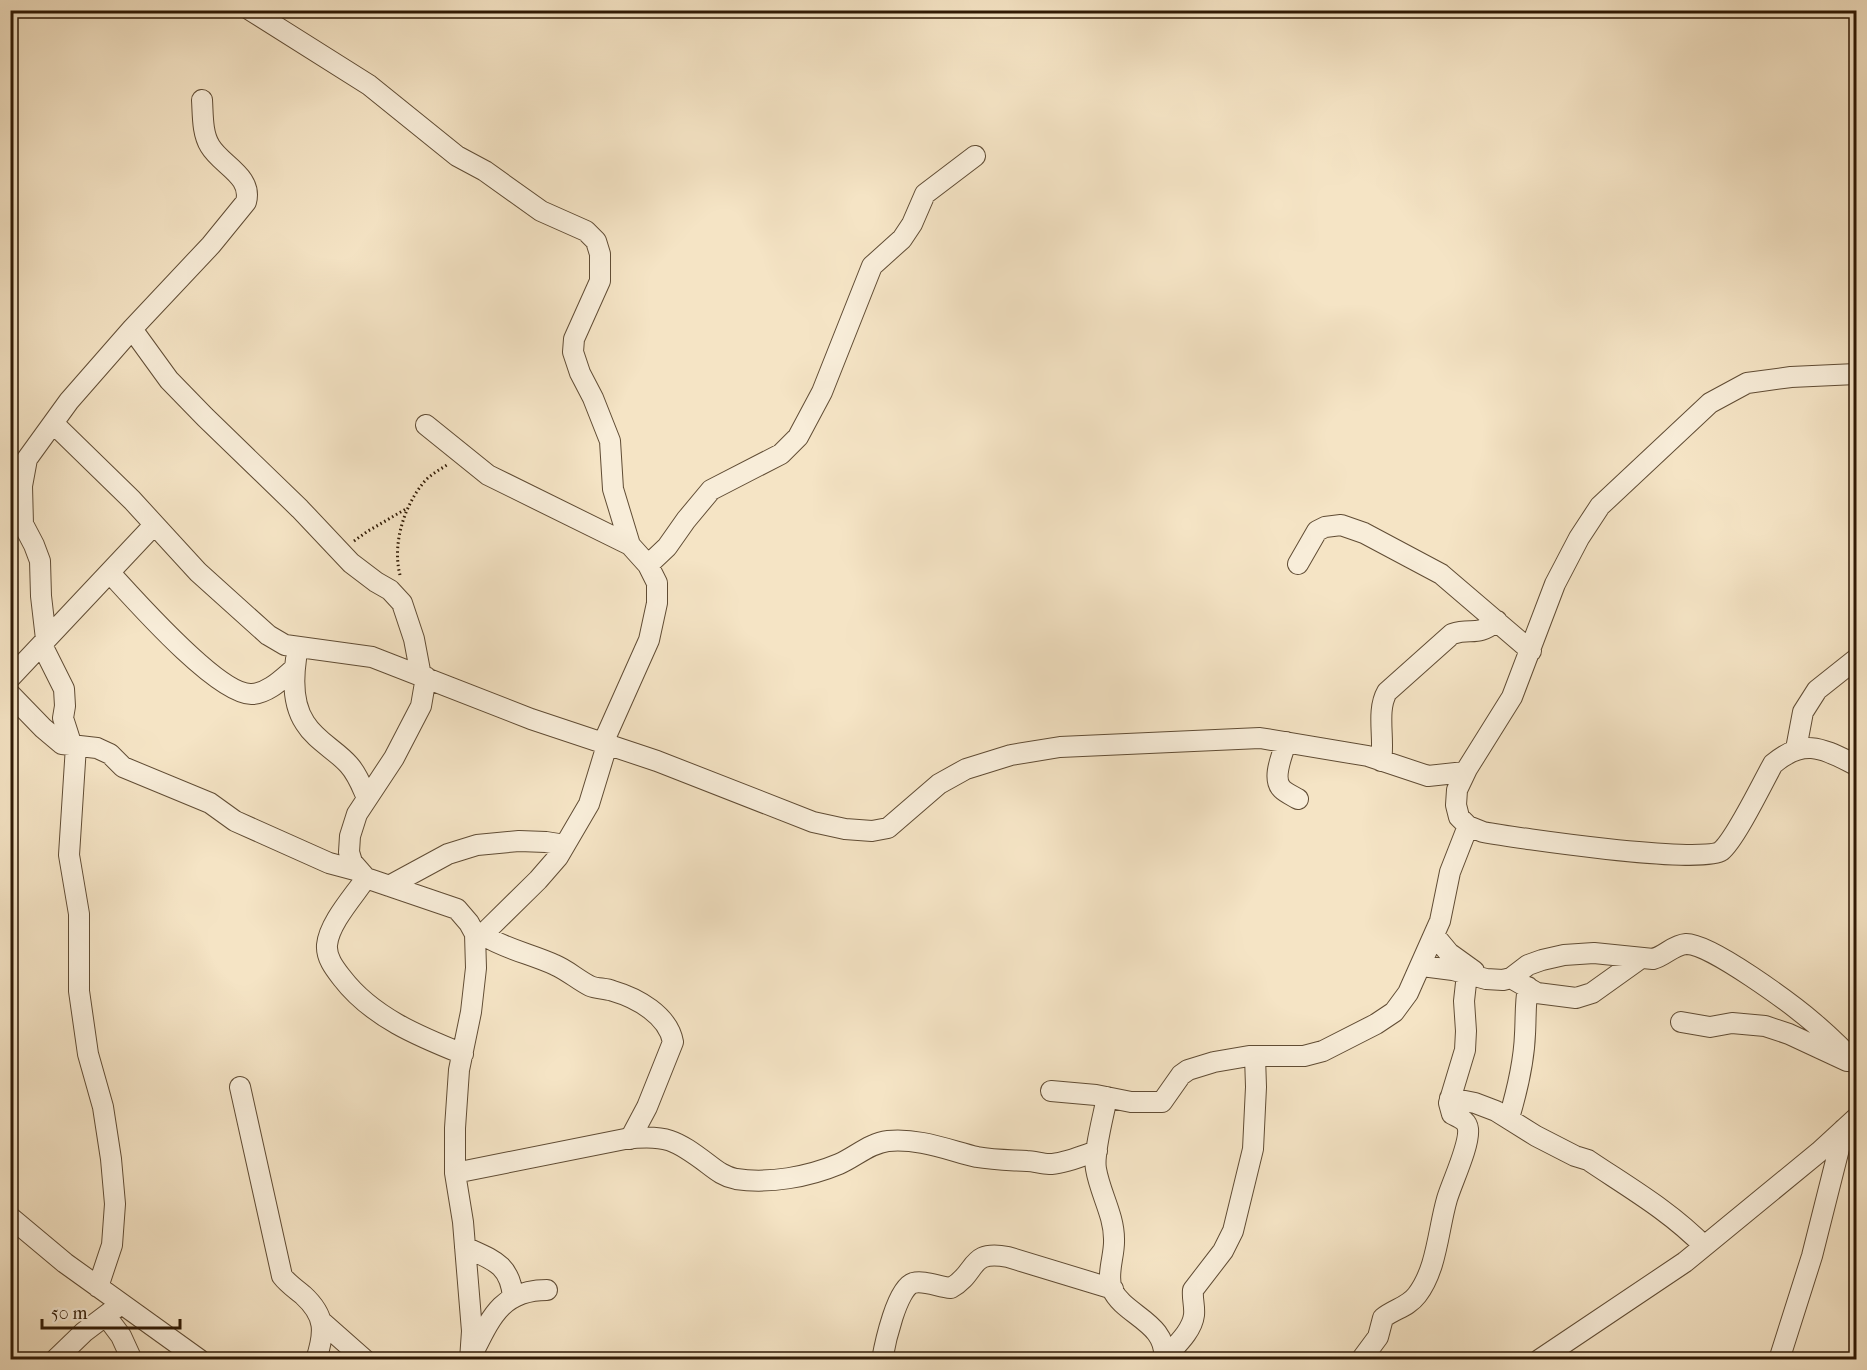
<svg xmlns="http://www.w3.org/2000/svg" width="1867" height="1370" viewBox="0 0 1867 1370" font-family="'IM FELL French Canon',serif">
	<rect width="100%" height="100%" fill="#f5e4c5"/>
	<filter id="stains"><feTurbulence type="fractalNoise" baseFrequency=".00333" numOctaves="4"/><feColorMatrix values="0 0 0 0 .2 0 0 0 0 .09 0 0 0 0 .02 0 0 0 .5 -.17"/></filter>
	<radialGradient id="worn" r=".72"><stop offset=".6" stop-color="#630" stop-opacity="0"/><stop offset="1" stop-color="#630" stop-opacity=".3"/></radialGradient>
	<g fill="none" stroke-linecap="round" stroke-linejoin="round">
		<defs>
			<path id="minor" d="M250,10l119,75 88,71 28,15 56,40 45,20 10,10 4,13v27l-26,58 -1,13 7,21 13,25 17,43 3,48 17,56
				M132,329l37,51 36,37 95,92 51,54 25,19 14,8 12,13 12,36 7,37
				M1856,374l-65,3 -44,6 -37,20 -110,103 -21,32 -24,46 -43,113 -45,72 -10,21 -1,15 3,12 9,9 15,6c32,6 219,33 238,19 14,-11 42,-69 52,-87 32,-27 50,-15 83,1
				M53,423l79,77 66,72 70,63 17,10 87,12 159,62 126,42 156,61 32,7 27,2 16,-3 51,-44 27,-15 45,-14 49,-8 200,-9 108,18 60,20 37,-4
				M426,425l62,50 142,70 18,20 9,18v20l-8,37 -46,103
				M1298,564l19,-33 8,-4 16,-2 23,8 77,41 90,77
				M648,565l19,-18 19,-27 25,-30 70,-36 17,-17 24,-45 50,-126 30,-27 10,-15 13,-30 50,-38
				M110,573c23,25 109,123 142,121 17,-1 31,-16 43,-26
				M46,639l-5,-43 -1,-35 -6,-16 -11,-21 -1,-38 5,-27 42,-58 63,-72 79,-84 35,-43c7,-26 -25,-37 -36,-56 -8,-13 -7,-31 -8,-46
				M42,645l22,44 1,17 -2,12 9,28
				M296,659c-3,21 -3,46 9,64 11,18 31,27 44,42 9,10 13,22 18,33
				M426,677l-5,29 -27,52 -37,56 -7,22 -1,16 3,10 14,16 91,31 12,14 6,11 1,34 -5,44 -12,58 -4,58v45l8,49 9,109 -2,29
				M10,678l144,-153
				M10,694l33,34 19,16 35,4 13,6 13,13 87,36 25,18 94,42 30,8
				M1286,742c-3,12 -15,36 -4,47 4,4 11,7 16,10
				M76,746l-7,109 10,59v77l9,63 15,53 8,52 4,45 -3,41 -14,42
				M1796,749l7,-37 14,-22 39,-31
				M1381,761c4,-22 -5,-50 6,-69l65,-58c21,-7 23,4 45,-13
				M366,878c-12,18 -37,45 -39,67 -1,13 8,24 15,33 30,39 76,58 121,76
				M389,886l59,-32 29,-9 42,-4 27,1 19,3
				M483,935c22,14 48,19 72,30 12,5 23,15 35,21 7,3 15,2 23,5 24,7 55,24 60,51l-26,65 -17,32
				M1434,935l15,18 25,18
				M476,941l62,-61 20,-23 31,-53 18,-59
				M1422,966l31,4 33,9 17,1 8,-2 17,-13 14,-5 22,-5 30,-2 59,6c12,-3 20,-14 33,-15 24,-1 107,61 128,79 15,13 30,27 42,41
				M1511,978l26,15 39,5 16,-5 49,-35
				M1681,1022l29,5 22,-4 33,3 24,8 58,27
				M240,1087l42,189c6,8 14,13 21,19 23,21 22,37 13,65
				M1051,1091l45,4 35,7h31l19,-27 7,-5 26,-8 35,-6h55l19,-5 53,-27 18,-12 14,-19 32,-72 10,-49 18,-46
				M1107,1097c-3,17 -14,56 -11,72 4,24 18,46 18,70 1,16 -8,35 -2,50 12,27 56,33 52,71
				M1450,1098l25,5 21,8 40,25 39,20 13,4c40,27 82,51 116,86
				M1509,1118c8,-27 15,-56 16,-84 1,-16 0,-31 3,-47
				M455,1173l170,-34c41,-5 51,1 83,25 9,7 17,13 28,15 33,5 72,-2 103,-15 16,-7 31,-21 49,-23 31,-3 60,9 89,16 17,3 33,3 50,4 7,0 15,3 22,3 16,0 34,-9 48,-13
				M10,1217l55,46 135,97
				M465,1247c28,13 45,17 48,50
				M106,1316l15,20 11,24
				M322,1322l43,38
				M473,1353c18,-36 29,-63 74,-63
				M1164,1359c10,-12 28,-27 30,-44 1,-9 -2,-16 -1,-25l30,-39 10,-20 20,-82 3,-62 -1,-31
				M55,1360l29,-28 37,-28
				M882,1360c3,-17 15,-72 31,-77 11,-3 26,4 38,5 27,-15 17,-39 57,-31l105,32
				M1361,1360l17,-23 5,-19c11,-9 25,-11 34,-23 20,-26 21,-65 30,-96 5,-17 23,-54 21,-70 -1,-9 -9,-11 -16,-15l-3,-11 16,-53 1,-19 -2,-30 3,-27
				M1539,1360l146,-98 134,-110 37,-34
				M1779,1360l33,-104 32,-127"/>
		</defs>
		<use href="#minor" stroke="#604c34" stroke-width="22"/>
		<path stroke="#2f1904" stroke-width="3" stroke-dasharray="1.5 3" stroke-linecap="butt" d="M354,541l14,-10 38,-22
			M400,575c-8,-31 4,-69 24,-93 6,-7 15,-12 23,-17"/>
		<use href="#minor" stroke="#f8edd9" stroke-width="20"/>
	</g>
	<rect width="1867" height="1370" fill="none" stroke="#f5e4c5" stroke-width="36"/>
	<rect x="12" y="12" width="1843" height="1346" fill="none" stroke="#2f1904" stroke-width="3"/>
	<rect x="18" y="18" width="1831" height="1334" fill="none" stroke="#2f1904" stroke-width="1.5"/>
	<path d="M42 1319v9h138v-9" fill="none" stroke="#2f1904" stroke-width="3"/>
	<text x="51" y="1319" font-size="18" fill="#2f1904" stroke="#f8edd9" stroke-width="4.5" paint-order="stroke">50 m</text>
	<rect width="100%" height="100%" filter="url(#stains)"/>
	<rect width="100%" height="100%" fill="url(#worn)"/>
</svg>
